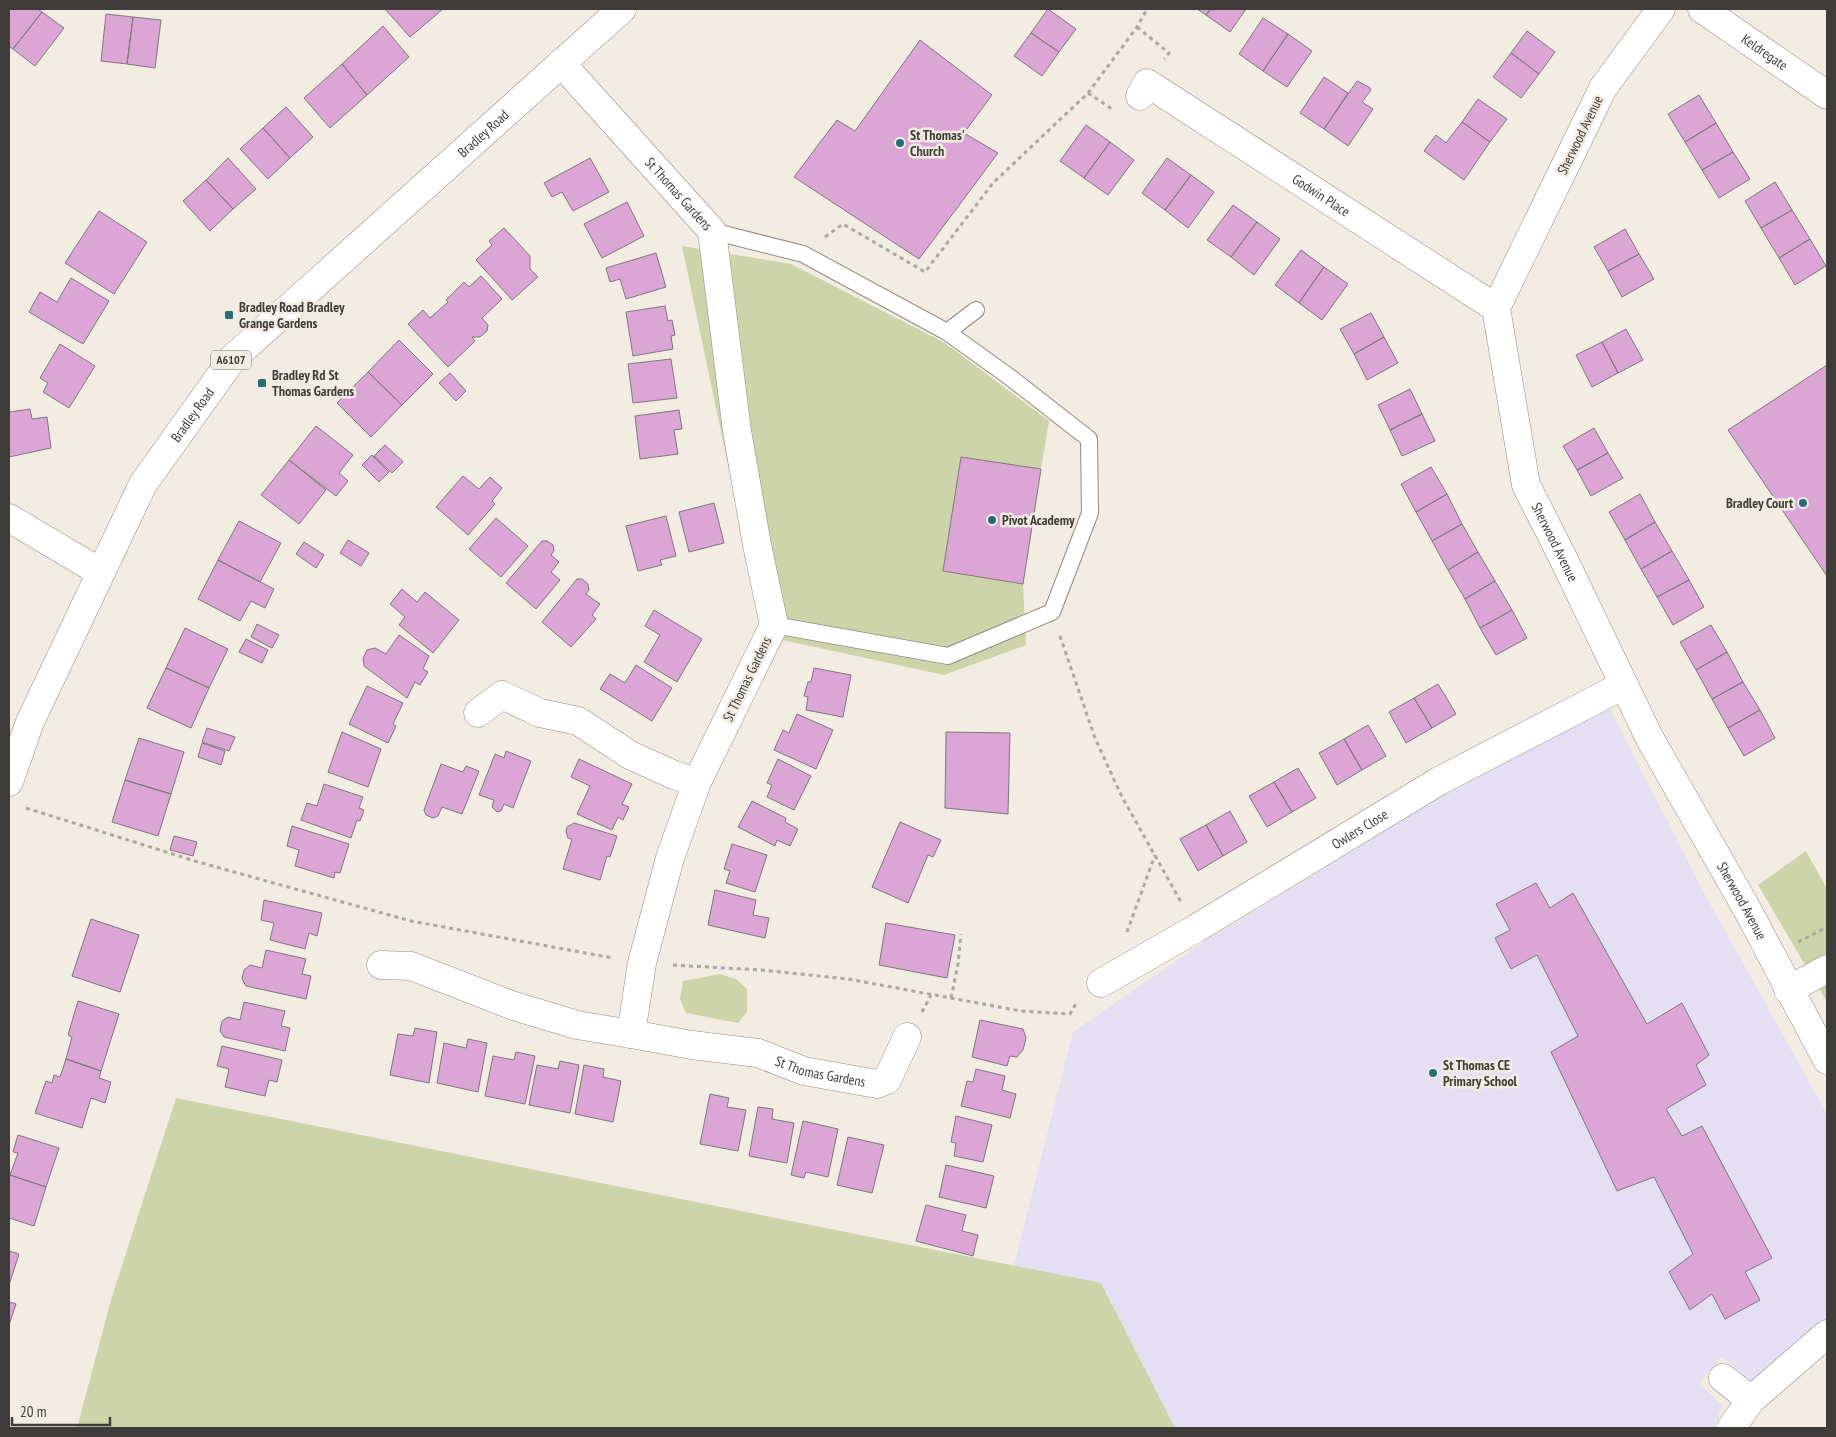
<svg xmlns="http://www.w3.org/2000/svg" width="1836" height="1437" viewBox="0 0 1836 1437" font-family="'PT Sans Narrow',sans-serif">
	<rect width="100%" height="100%" fill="#f2ece2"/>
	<path fill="#e5dff4" d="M1610,709l94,184 123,221v206l-73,63 -32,-26 -23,26 23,22 -7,23h-540l-74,-145 -89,-10 61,-241 128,-88 246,-152z"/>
	<path fill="#ced4a9" d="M682,246l109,18 154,79 104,78 -8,48 -80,-12 -18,114 80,13 3,61 -82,30 -180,-39z
		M1806,851l21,38v113l-69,-117z
		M720,974l16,5 11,10v23l-9,11 -52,-10 -6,-14 3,-18z
		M176,1098l925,185 74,145h-1098l34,-128z"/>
	<path fill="#dba5d5" stroke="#7e767d" d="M9,9h29l4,3 -29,37 -4,-3z
		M385,9h58l-33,28z
		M1048,9l28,20 -17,23 -28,-19z
		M1197,9h14l-5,6z
		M1211,9h35l-16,23 -24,-17z
		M42,12l22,16 -29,38 -22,-17z
		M106,14l27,3 -6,47 -26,-3z
		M133,17l28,3 -6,48 -28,-4z
		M1263,18l25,16 -25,37 -24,-17z
		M383,26l26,31 -42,38 -25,-31z
		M1527,31l28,21 -16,22 -28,-21z
		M1031,33l28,19 -17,24 -28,-20z
		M1288,34l24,17 -25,36 -24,-16z
		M920,40l72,55 -28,38 34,20 -79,106 -125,-82 43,-57 18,11z
		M1511,53l28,21 -18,24 -28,-21z
		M342,64l25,31 -37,33 -26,-30z
		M1324,77l24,16 -24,36 -24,-16z
		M1357,81l12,6 2,3 -9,12 11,7 -25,37 -24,-17z
		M1699,95l17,28 -31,19 -17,-28z
		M1478,99l29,20 -17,23 -28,-20z
		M286,107l27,30 -23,21 -27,-30z
		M1462,122l28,20 -26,38 -40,-29 12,-16 10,8z
		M1716,123l17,29 -31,18 -17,-28z
		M1086,125l24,17 -26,36 -24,-17z
		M263,128l27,30 -22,21 -28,-30z
		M1110,142l24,18 -26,35 -24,-17z
		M1733,152l17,27 -31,19 -17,-28z
		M228,158l28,31 -23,20 -27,-29z
		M590,158l19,34 -36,19 -11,-19 -10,5 -8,-14z
		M1167,158l24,17 -26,35 -23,-17z
		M1191,175l23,17 -26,36 -23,-18z
		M206,180l27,29 -23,22 -27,-30z
		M1775,182l17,28 -31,18 -16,-27z
		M627,202l17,34 -42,22 -18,-34z
		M1233,205l24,17 -26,35 -24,-17z
		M1792,210l18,29 -31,19 -18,-30z
		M99,211l48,31 -33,52 -49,-31z
		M1257,222l23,17 -26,36 -23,-18z
		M504,228l26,28v13l8,8 -26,23 -36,-40 16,-15 -3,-4z
		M1625,229l14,25 -31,17 -14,-24z
		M1810,239l16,27 -31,19 -16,-27z
		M1301,250l23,17 -25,36 -24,-18z
		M656,253l10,34 -40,12 -6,-20 -10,3 -4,-14z
		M1639,254l15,25 -32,18 -14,-26z
		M1324,267l24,17 -26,36 -23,-17z
		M481,276l21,23 -20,19 6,7 -1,6 -7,6h-8l3,4 -27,26 -40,-43 15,-14 7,8 18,-16 -2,-2 18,-18 5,5z
		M71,278l38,23 -26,43 -54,-32 11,-20 17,10z
		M665,306l3,15 4,-1 3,15 -4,1 2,13 -40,7 -7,-44z
		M1371,313l13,24 -30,17 -14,-25z
		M1626,329l17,31 -25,13 -16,-31z
		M1384,337l14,26 -31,17 -13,-26z
		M399,340l34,34 -31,31 -34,-33z
		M1602,342l16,31 -26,14 -16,-32z
		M60,344l35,22 -26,42 -26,-16 5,-9 -8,-5z
		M671,359l6,39 -44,5 -5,-39z
		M1827,365v211l-99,-146z
		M368,372l34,33 -31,32 -34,-34z
		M450,373l16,18 -10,10 -17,-18z
		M1410,389l12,25 -32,16 -12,-25z
		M30,409l2,10 15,-2 4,31 -42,9v-45z
		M679,410l3,19 -8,1 4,24 -38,5 -5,-43z
		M1422,414l13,27 -33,15 -12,-26z
		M316,426l37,29 -14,18 9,8 -12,15 -47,-36z
		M1594,428l14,25 -31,17 -14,-24z
		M385,445l18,17 -11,11 -18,-17z
		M1608,453l15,25 -32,18 -14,-26z
		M372,455l17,17 -10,10 -17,-17z
		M961,457l80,12 -18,115 -80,-13z
		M289,460l37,30 -27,34 -38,-29z
		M1431,467l16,27 -31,18 -15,-28z
		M463,476l16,13 11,-12 12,11 -10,13 3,3 -27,31 -32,-28z
		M1447,494l15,30 -30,17 -16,-29z
		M1640,494l15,28 -30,18 -16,-28z
		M714,503l10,40 -35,9 -10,-40z
		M666,516l10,40 -16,4 2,5 -24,6 -12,-45z
		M496,518l32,28 -27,31 -32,-28z
		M239,521l42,22 -21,39 -42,-22z
		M1655,522l17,29 -31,18 -16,-29z
		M1462,524l16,28 -30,18 -16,-29z
		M348,540l21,13 -8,13 -21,-13z
		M542,541h5l6,4 1,6 -3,4 8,7 -8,10 9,8 -24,29 -30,-26z
		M304,542l20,13 -8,13 -20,-14z
		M1672,551l17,29 -32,17 -16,-28z
		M1478,552l17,29 -30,18 -17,-29z
		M218,560l56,29 -9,19 -14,-7 -11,20 -42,-22z
		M577,579h5l6,5 1,6 -3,4 14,10 -8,11 4,4 -25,28 -29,-25z
		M1689,580l15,27 -31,18 -16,-28z
		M1495,581l17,29 -32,18 -15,-29z
		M402,589l15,13 8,-10 34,28 -26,33 -34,-28 6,-8 -15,-13z
		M654,610l48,29 -25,43 -33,-20 16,-27 -15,-9z
		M1512,610l15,28 -31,17 -16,-27z
		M257,624l22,11 -7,13 -21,-11z
		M1711,625l16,27 -31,18 -16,-28z
		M185,628l43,21 -19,39 -43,-20z
		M399,635l30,21 -6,13 5,3 -8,13 -5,-3 -8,16 -43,-32 -1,-8 4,-8 8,-2 11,6z
		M246,639l22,11 -6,13 -23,-11z
		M1727,652l16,30 -31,17 -16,-29z
		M636,665l36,23 -20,33 -52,-32 10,-15 15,9z
		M166,668l43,20 -18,40 -44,-20z
		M814,668l37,7 -8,42 -37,-7 2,-13 -4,-1 4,-14h3z
		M1743,682l17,28 -32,18 -16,-29z
		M1438,684l18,30 -24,14 -18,-30z
		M367,686l36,17 -10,21 3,2 -8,17 -39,-19z
		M1414,698l18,30 -26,15 -17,-31z
		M1760,710l15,28 -31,18 -16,-28z
		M797,714l36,16 -17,39 -42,-19 9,-20 6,3z
		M1368,725l18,31 -24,14 -18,-31z
		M207,728l28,9 -6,14 -27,-9z
		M342,732l39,17 -13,38 -40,-15z
		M946,732l64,1 -2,81 -63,-6z
		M139,738l45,14 -13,42 -46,-14z
		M1344,739l18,31 -25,15 -18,-32z
		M202,743l23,8 -4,14 -23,-8z
		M506,751l25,10 -18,47 -9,-4 -3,7 -4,1 -5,-5 2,-7 -15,-5 16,-41 9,4z
		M579,759l53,25 -10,20 7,3 -6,13 -5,-3 -6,13 -35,-16 13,-28 -19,-9z
		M778,759l33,17 -17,34 -27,-13 5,-12 -5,-2z
		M441,764l22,8 3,-6 13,5 -17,43 -20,-7 -4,9 -5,2 -7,-3 -2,-5z
		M1298,768l18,30 -24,14 -18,-30z
		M125,780l46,14 -13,42 -46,-14z
		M1274,782l18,30 -25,15 -18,-31z
		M324,784l39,13 -4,11 5,2 -4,11 -3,-1 -6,18 -50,-18 6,-17 10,3z
		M752,801l34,17 -1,4 13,7 -8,17 -13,-6 -2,6 -37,-19z
		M1230,811l17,31 -24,14 -17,-31z
		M900,822l41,18 -8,17 -5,-2 -20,48 -36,-16z
		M574,823l43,13 -7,21 -3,-1 -7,24 -37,-11 9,-30 -4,-1 -2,-6 1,-5z
		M1206,825l17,31 -25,15 -18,-32z
		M292,826l57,18 -9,29 -5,-1 -1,6 -39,-12 4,-16 -12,-4z
		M174,836l23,6 -4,14 -23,-6z
		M732,844l35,11 -12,37 -29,-9 4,-12 -6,-2z
		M1536,883l14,25 23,-15 74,131 35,-21 27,52 -13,10 10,20 -40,24 16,27 20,-10 70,132 -27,14 15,28 -35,19 -13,-25 -22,16 -21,-38 24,-18 -39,-77 -37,14 -66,-139 27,-16 -41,-81 -26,14 -16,-31 15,-8 -14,-26z
		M715,890l41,10 -3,15 16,3 -4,20 -57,-13z
		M264,900l58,13 -5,23 -8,-3 -4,16 -35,-9 4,-17 -13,-3z
		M91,919l48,16 -19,57 -48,-16z
		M886,923l69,12 -8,43 -68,-13z
		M266,950l40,9 -4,15 9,2 -5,23 -60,-13 -4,-7 2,-9 6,-5 12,3z
		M78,1001l41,13 -18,57 -35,-12 6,-22 -4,-2z
		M244,1002l41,9 -4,15 9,2 -5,23 -61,-14 -4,-6 2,-10 6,-4 12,3z
		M980,1020l43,9 3,9 -3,12 -6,7 -7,-1 -3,10 -35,-9z
		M415,1028l22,4 -8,51 -39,-8 8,-41 15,2z
		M468,1039l19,4 -9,49 -41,-9 7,-40 22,5z
		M222,1046l60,14 -5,22 -8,-2 -4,16 -40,-9 4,-18 -12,-3z
		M516,1052l19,4 -10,48 -40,-8 8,-40 21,4z
		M66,1059l35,12 -2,7 12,4 -6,21 -14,-5 -9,30 -47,-15 11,-32 6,2 2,-8 6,2z
		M560,1061l19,4 -9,48 -41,-8 8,-40 21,4z
		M584,1065l20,4 -1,8 18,4 -8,41 -38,-8z
		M976,1069l29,7 -3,14 14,4 -6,24 -49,-12 6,-25 6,1z
		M710,1094l19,4 -2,9 19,3 -8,41 -38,-7z
		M758,1107l15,2 -1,10 22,4 -7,40 -38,-7z
		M956,1116l36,9 -9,37 -29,-6 2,-13 -5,-1z
		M803,1121l35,8 -10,48 -22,-5 -2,6 -13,-3z
		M18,1135l41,13 -13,39 -36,-12 8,-22 -5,-1z
		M848,1137l36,8 -12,48 -35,-8z
		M946,1165l48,11 -8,32 -47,-11z
		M10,1175l36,12 -12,39 -25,-8v-38z
		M926,1205l40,10 -4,16 16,4 -5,21 -57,-15z
		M9,1251l10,3 -10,31z
		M9,1302l7,2 -7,21z"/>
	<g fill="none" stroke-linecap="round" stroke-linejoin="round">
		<defs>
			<path id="lane" d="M712,231l91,23 144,78 64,46 78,61 1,74 -38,99 -104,44 -174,-31
				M947,332l29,-22"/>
			<g id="street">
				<path id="s1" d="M1661,9l-58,79 -107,220 30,177 39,77 85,177 97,170 80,151"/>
				<path id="s2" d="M1702,9l125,86"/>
				<path id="s3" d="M561,63l151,168 25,200 20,114 17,80 -77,157 -27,76 -28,105 -11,71 61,11 66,8 46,18 73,13 10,-4 20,-43"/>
				<path id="s4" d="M1140,96l7,-13 349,225"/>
				<path d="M9,518l91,54"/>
				<path d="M478,713l24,-18 38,18 38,8 52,34 44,20 23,7"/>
				<path d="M381,965l30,1 103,40 63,19 54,9"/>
				<path id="s5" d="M1101,983l94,-54 244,-148 185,-96"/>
				<path d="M1788,990l39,-21"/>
				<path d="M1723,1378l28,22"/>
				<path d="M1731,1428l20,-28 76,-66"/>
			</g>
			<g id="primary">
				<path id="s6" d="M9,782l21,-60 113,-238 90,-126 389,-349"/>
			</g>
		</defs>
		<use href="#lane" stroke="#918b82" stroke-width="18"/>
		<use href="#street" stroke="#918b82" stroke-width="29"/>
		<use href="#primary" stroke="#918b82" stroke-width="29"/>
		<path stroke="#aca7a0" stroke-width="3" stroke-dasharray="4 4" stroke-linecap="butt" d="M1137,27l32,26 -5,6
			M1088,93l49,-66 10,-18
			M825,237l18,-13 82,48 68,-89 95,-90 24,16
			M1060,636l35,102 26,57 60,107
			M26,808l172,54 213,59 202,37
			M1127,932l28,-77
			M1798,942l29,-15
			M673,965l88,5 87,9 173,32 49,3 7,-12
			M951,998l7,-34 3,-30
			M922,1012l9,-17"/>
		<use href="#lane" stroke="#fff" stroke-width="16"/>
		<use href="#street" stroke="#fff" stroke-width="28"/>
		<use href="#primary" stroke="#fff" stroke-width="28"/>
	</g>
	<g fill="#246e76" stroke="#f2ece2" stroke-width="2">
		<circle cx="900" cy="143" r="5"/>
		<rect x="224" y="310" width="10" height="10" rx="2.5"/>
		<rect x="257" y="378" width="10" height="10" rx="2.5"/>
		<circle cx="1803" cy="503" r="5"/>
		<circle cx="992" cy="520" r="5"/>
		<circle cx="1433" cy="1073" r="5"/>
	</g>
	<g text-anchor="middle" stroke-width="5" stroke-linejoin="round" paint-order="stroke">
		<rect fill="#f2ece2" stroke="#74716b" stroke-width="1" x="211" y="350.5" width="40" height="19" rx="4"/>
		<g font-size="12" font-weight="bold" fill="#3e3c38">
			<text x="231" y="364">A6107</text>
		</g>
		<g font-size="14" fill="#3e3c38" stroke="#f2ece2">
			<text dy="5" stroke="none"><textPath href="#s2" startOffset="76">Keldregate</textPath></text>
			<text dy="5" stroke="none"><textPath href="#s6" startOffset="818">Bradley Road</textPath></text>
			<text transform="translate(1580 135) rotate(-64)" y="5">Sherwood Avenue</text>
			<text dy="5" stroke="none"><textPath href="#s3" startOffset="176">St Thomas Gardens</textPath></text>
			<text dy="5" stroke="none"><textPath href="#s4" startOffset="222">Godwin Place</textPath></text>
			<text dy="5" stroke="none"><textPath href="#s6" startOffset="412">Bradley Road</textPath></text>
			<text dy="5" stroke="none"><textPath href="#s1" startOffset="586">Sherwood Avenue</textPath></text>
			<text transform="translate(747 679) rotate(-64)" y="5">St Thomas Gardens</text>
			<text dy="5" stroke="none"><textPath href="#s5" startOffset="301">Owlers Close</textPath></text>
			<text dy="5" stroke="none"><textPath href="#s1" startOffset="991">Sherwood Avenue</textPath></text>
			<text dy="5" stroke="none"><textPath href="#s3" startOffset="1255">St Thomas Gardens</textPath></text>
		</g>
		<g font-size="14" font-weight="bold" fill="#3e3c38" stroke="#f2ece2" text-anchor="start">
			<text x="910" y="140">St Thomas'<tspan x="910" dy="16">Church</tspan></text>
			<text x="239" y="312">Bradley Road Bradley<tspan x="239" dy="16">Grange Gardens</tspan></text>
			<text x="272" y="380">Bradley Rd St<tspan x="272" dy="16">Thomas Gardens</tspan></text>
			<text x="1793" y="508" text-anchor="end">Bradley Court</text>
			<text x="1002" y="525">Pivot Academy</text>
			<text x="1443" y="1070">St Thomas CE<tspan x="1443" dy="16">Primary School</tspan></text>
		</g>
	</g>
	<rect width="1836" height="1437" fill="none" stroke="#3e3c38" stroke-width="20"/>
	<path d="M12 1417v8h98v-8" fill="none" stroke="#3e3c38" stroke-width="2.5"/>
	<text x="20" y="1417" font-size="15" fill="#3e3c38" stroke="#f2ece2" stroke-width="4" paint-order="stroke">20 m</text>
</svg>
